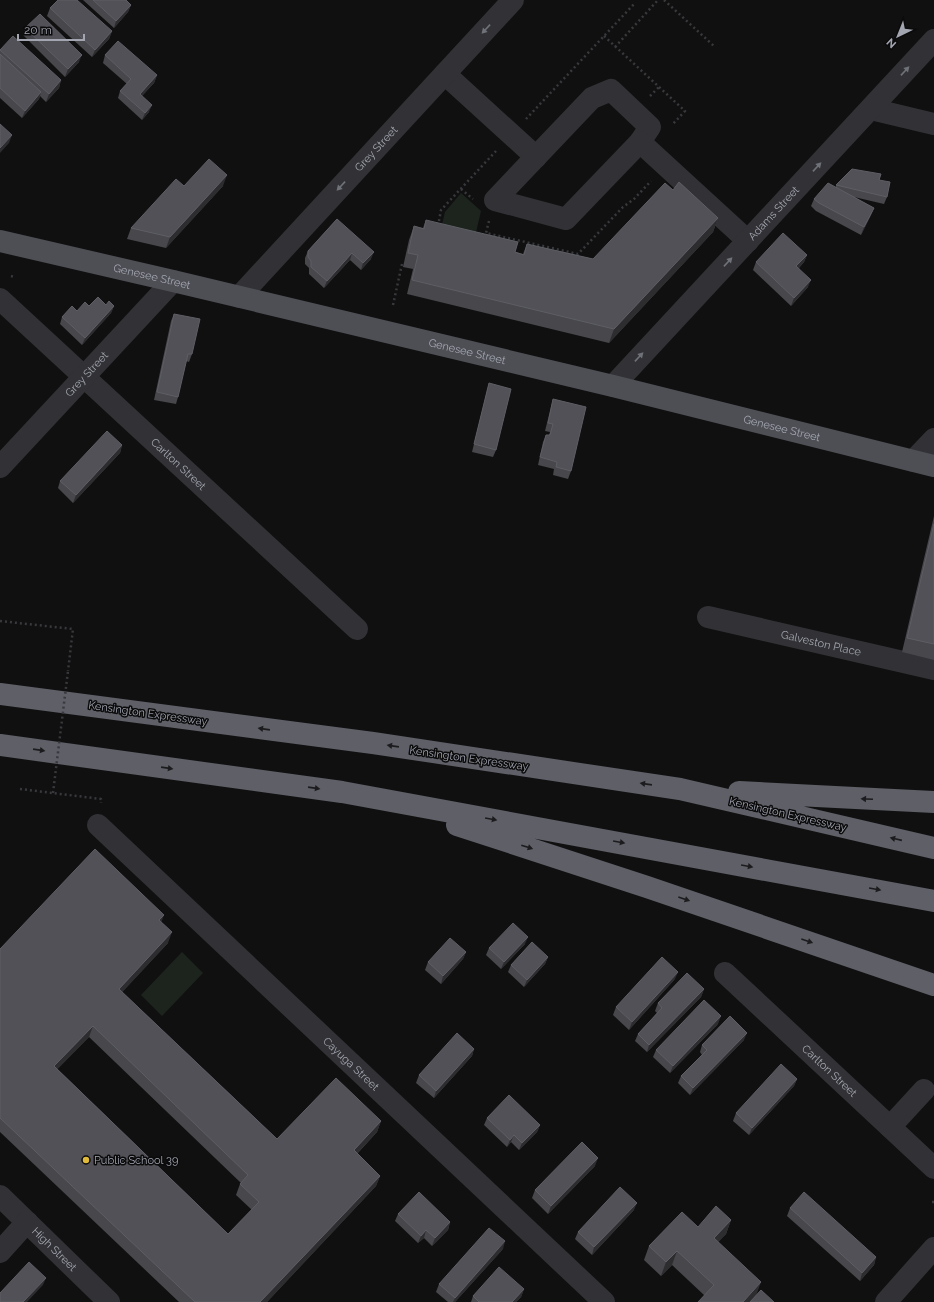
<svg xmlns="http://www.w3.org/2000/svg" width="934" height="1302" viewBox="0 0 934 1302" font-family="Raleway,sans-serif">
	<rect width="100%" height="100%" fill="#101011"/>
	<path fill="#1d241e" d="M461,193l20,18 -8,34 -34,-8 6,-25z
		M182,952l21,21 -41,43 -21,-21z"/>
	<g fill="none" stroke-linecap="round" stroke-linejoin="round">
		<path stroke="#38393d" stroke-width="2.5" stroke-dasharray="2 3" stroke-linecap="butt" d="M664,0l51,47
			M604,36l81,75 -13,14
			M615,47l43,-47
			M650,96l9,-9
			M526,119l109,-116
			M461,189l12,10
			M489,221l-3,12 92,21 45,-47 11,-8 17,-18
			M438,226l3,-16 55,-59
			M11,276l3,1
			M393,305l9,-41
			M0,621l73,8 -5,42
			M20,789l81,10v4
			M932,1202h2"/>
		<g stroke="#323236" stroke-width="22">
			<path d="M445,74l91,83"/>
			<path d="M611,90l39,37 -10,15 -74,77 -71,-19 97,-102z"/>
			<path d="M871,109l63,15"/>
			<path d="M640,142l108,99"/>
			<path id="s1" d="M239,297l274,-297"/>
			<path id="s2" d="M0,299l357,330"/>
			<path id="s3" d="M613,386l321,-346"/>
			<path d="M913,461l21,-22"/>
			<path id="s4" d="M0,467l173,-186"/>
			<path id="s5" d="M708,617l226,52"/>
			<path id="s6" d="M98,825l506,477"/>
			<path id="s7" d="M725,973l209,195"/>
			<path d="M890,1127l34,-37"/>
			<path id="s8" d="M0,1196l109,106"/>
			<path d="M0,1252l27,-30"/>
			<path d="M886,1302l48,-54"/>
		</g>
		<path stroke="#4e4f55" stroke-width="22" id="s9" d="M0,241l173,40 440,105 321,80"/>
		<path stroke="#5e5f67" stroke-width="22" d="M0,694l373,49 307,46 254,59
			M0,745l342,47 592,109
			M739,792l195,10
			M457,825l190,62 287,98"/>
		<path stroke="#38393d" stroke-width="2.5" stroke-dasharray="2 3" stroke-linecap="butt" d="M53,793l15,-122"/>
	</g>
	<path fill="#47474c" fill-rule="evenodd" d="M83,0h43l5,5 -3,7 -14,16z
		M50,8l62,23 -3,8 -17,18 -45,-41z
		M25,28l54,34 -14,15 -42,-42z
		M0,50l61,30 -2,8 -13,14 -6,-6 -1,3 -17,19 -22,-20z
		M105,55l52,20 -3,8 -12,13 7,16 -7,8 -24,-22 2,-7 7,-7 -24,-21z
		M879,180l8,17 -3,7 -30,-7 20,11 -3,7 -10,20 -45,-24 -5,-5 3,-7 22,-12v-2z
		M184,186h39l-57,62 -39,-9 4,-11z
		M673,190l45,28 -5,14 -104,111 -202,-49 6,-25 -10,-2 6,-27 5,-14 9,2 3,-8 89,32 8,2 4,-10 66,15z
		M337,219l34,40 -10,11 -11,-10 -26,28 -15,-14v-6l-4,-4v-6l3,-7z
		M807,255l-3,7 -5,6 9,19 -17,19 -38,-36 3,-8z
		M106,305l8,1 -3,7 -29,32 -22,-21 2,-7 27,-11z
		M174,314l18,40 -3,8 -3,-1 -8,36 -2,7 -22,-4 17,-79z
		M489,383l7,67 -3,7 -21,-5 15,-61z
		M553,399l18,72 -3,8 -15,-4 1,-6 -16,-4 5,-23 3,-7h3l1,-3 -5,-1z
		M122,445l-2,8 -47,50 -15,-15 2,-7z
		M934,516v144l-32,-8z
		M161,922l7,21 -46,49 155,147 104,-18 -4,11 -20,22 23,22 -4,10 -109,116h-88l-179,-170v-183zM89,1037l152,146 -1,1 -4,11 16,15 -24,24 -171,-165z
		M525,944l-24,25 -15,-14 3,-7z
		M466,952l-3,7 -22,25 -16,-14 3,-8z
		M548,957l-3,7 -21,23 -16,-15 3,-7z
		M675,979l-46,51 -16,-15 3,-8z
		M704,989l-3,8 -54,55 -12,-11 3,-7 19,-21 -2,-2 3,-8z
		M718,1024l-48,49 -17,-16 3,-7z
		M744,1040l-54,55 -12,-12 3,-7 21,-21 -2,-3 2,-7z
		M474,1049l-2,7 -38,42 -18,-15 3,-8z
		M797,1079l-3,7 -45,49 -16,-14 3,-8z
		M487,1118l53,7 -3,7 -18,18 -8,-8 -4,5 -23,-22z
		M595,1166l-47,48 -16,-16 3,-8z
		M790,1208l86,49 -2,8 -14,16 -73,-65z
		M634,1210l-42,45 -17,-16 3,-7z
		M398,1214l52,8 -2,8 -16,16 -8,-8 -6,5 -23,-22z
		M731,1220l-5,14 -8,8 39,51 -53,2 -32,-30 -11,11 -17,-16 5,-14 49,-19z
		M503,1249l-48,53h-7l-12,-10 3,-8z
		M524,1289l-3,8 -5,5h-45l2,-6z"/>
	<path fill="#2d2d30" d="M131,5l-3,7 -14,16 2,-7z
		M112,31l-3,8 -17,18 3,-7z
		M82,55l-3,7 -14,15 3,-8z
		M157,75l-3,8 -17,18 3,-7z
		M61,80l-2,8 -13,14 3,-8z
		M41,92l-2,7 -17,19 3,-7z
		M152,105l-3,7 -7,8 3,-7z
		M12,135l-3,8 -9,10v-5z
		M227,175l-4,11 -57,62 4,-11z
		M874,208l-3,7 -10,20 3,-8z
		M718,218l-5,14 -104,111 5,-14z
		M374,252l-3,7 -10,11 2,-7z
		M352,253l-2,7 -26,28 3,-7z
		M807,255l-3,7 -10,11 2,-7z
		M811,280l-3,7 -17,19 3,-8z
		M114,306l-3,7 -29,32 3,-7z
		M122,445l-2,8 -47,50 3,-8z
		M164,915l-4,11 -1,-6z
		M172,932l-4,11 -53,57 4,-11z
		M528,937l-3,7 -24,25 3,-7z
		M466,952l-3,7 -22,25 2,-8z
		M548,957l-3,7 -21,23 3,-7z
		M678,972l-3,7 -46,51 3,-8z
		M704,989l-3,8 -54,55 2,-7z
		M721,1016l-3,8 -48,49 3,-7z
		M93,1026l-4,11 -39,40 4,-11z
		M747,1033l-3,7 -54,55 3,-7z
		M474,1049l-2,7 -38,42 2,-7z
		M797,1079l-3,7 -45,49 3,-7z
		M381,1121l-4,11 -27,29 4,-11z
		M540,1125l-3,7 -18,18 3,-7z
		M514,1135l-3,7 -4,5 3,-7z
		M598,1158l-3,8 -47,48 3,-8z
		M380,1176l-4,10 -109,116h-7z
		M637,1203l-3,7 -42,45 2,-8z
		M731,1220l-5,14 -17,18 5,-14z
		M450,1222l-2,8 -16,16 3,-8z
		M426,1230l-2,8 -6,5 3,-7z
		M505,1241l-2,8 -48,53h-2l2,-4z
		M677,1251l-5,14 -11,11 5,-14z
		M876,1257l-2,8 -14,16 2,-8z
		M46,1278l-3,7 -16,17h-4z
		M761,1282l-5,14 -5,6h-8z
		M524,1289l-3,8 -5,5h-4z"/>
	<path fill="#515157" stroke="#5e5f65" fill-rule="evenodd" d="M58,0h19l35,31 -17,19 -45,-42z
		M93,0h33l5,5 -15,16z
		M40,14l42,41 -14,14 -43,-41z
		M13,36l48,44 -12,14 -49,-44z
		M118,41l39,34 -17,19 12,11 -7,8 -25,-22 11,-12 -26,-24z
		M0,54l41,38 -16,19 -25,-23z
		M0,124l12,11 -12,13z
		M209,159l18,16 -57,62 -39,-9 45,-49 8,7z
		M852,169l29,5 -2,6 11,2 -3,15 -51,-12z
		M679,182l39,36 -104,111 -202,-49 6,-25 -10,-2 6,-27 10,3 2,-9 92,22 -3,10 9,3 3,-11 66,15 72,-76 8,7z
		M828,183l46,25 -10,19 -45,-24 -5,-4z
		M337,219l37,33 -11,11 -11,-10 -25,28 -16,-14v-6l-3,-4v-6z
		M783,233l24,22 -11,11 15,14 -17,18 -38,-36z
		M98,297l8,8 3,-4 5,5 -29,32 -23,-21 10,-11 5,5 8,-9 4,4z
		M174,314l26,5 -8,35h-4l-10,43 -21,-5z
		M489,383l22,6 -15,61 -22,-6z
		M553,399l33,8 -15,64 -15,-4 1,-5 -17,-5 6,-22h4l3,-11 -5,-1z
		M107,431l15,14 -46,50 -16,-14z
		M934,524v120l-27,-6z
		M95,849l69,66 -5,5 13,12 -53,57 158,150 59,-61 45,43 -27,29 26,26 -120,126h-65l-195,-184v-169zM93,1026l155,149 -8,9 19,18 -31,32 -174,-168z
		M513,923l15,14 -24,25 -15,-14z
		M450,938l16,14 -23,24 -15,-14z
		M532,942l16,15 -21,23 -16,-15z
		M662,957l16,15 -46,50 -16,-15z
		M687,973l17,16 -55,56 -11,-11 24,-26 -4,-5z
		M704,1000l17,16 -48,50 -17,-16z
		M730,1016l17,17 -54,55 -12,-12 26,-26 -5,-5z
		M457,1033l17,16 -38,42 -17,-16z
		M781,1064l16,15 -45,49 -16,-15z
		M509,1095l31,30 -18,18 -8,-8 -4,5 -23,-22z
		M582,1142l16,16 -47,48 -16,-16z
		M620,1187l17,16 -43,44 -16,-15z
		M419,1192l31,30 -15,16 -9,-8 -5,6 -23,-22z
		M804,1192l72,65 -14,16 -72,-65z
		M716,1206l15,14 -17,18 47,44 -18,20h-45l16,-17 -37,-34 -11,11 -17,-16 33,-34 16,15z
		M489,1228l16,13 -50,57 -16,-14z
		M29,1262l17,16 -23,24h-23v-9z
		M499,1267l25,22 -12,13h-33l-6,-6z
		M761,1290l13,12h-24z"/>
	<defs><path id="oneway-solid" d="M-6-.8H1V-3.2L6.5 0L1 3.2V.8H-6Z"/></defs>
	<g fill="#70727a">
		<use href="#oneway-solid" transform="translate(486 29) rotate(133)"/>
		<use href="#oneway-solid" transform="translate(905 71) rotate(-47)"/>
		<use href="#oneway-solid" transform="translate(817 167) rotate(-47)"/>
		<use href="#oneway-solid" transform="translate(341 186) rotate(133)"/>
		<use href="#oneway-solid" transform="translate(728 262) rotate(-47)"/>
		<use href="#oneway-solid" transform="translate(639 357) rotate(-47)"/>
	</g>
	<g fill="#1c1c1e">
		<use href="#oneway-solid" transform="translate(264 729) rotate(-172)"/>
		<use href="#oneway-solid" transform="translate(393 746) rotate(-172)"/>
		<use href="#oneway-solid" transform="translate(39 750) rotate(8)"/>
		<use href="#oneway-solid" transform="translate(167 768) rotate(8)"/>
		<use href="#oneway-solid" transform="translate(646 784) rotate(-172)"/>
		<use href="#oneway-solid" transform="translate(314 788) rotate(8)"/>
		<use href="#oneway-solid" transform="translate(867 799) rotate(-177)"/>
		<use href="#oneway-solid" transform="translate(491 819) rotate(10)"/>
		<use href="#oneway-solid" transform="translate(896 839) rotate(-167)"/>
		<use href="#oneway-solid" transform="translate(619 842) rotate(10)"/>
		<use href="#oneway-solid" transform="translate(527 847) rotate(18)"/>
		<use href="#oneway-solid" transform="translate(747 866) rotate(10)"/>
		<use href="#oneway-solid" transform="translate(875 889) rotate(10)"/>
		<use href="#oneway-solid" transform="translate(684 899) rotate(19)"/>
		<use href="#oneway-solid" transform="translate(807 941) rotate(19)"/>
	</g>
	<circle fill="#e0ba3a" stroke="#0b0b0c" stroke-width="1.5" cx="86" cy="1160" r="4"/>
	<g text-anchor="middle" stroke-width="3" stroke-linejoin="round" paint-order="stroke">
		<g font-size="11" fill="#a3a6b1" stroke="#0b0b0c">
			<text dy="4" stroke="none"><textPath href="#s1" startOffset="202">Grey Street</textPath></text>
			<text dy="4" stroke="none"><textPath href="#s3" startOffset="236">Adams Street</textPath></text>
			<text dy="4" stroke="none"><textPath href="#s9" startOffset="156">Genesee Street</textPath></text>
			<text dy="4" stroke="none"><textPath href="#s9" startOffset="480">Genesee Street</textPath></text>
			<text dy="4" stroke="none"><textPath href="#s4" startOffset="127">Grey Street</textPath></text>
			<text dy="4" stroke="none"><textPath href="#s9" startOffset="804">Genesee Street</textPath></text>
			<text dy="4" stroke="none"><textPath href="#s2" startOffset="243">Carlton Street</textPath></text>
			<text dy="4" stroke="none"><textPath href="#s5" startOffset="116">Galveston Place</textPath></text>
			<text transform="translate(148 713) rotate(8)" y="4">Kensington Expressway</text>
			<text transform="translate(469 758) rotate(8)" y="4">Kensington Expressway</text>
			<text transform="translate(788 814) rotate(13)" y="4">Kensington Expressway</text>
			<text dy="4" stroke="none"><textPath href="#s6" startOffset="348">Cayuga Street</textPath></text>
			<text dy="4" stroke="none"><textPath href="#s7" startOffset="143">Carlton Street</textPath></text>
			<text dy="4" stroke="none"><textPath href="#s8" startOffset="76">High Street</textPath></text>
		</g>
		<g font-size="11" fill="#a3a6b1" stroke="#0b0b0c" text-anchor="start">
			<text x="94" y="1164">Public School 39</text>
		</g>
	</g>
	<g transform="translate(898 36) rotate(223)" stroke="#0b0b0c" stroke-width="3" paint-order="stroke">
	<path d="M0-3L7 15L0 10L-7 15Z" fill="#a3a6b1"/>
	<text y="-6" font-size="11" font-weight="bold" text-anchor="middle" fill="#a3a6b1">N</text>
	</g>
	<path d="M18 34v6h66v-6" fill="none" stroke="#a3a6b1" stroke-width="2"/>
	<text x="24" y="34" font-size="12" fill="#a3a6b1" stroke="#0b0b0c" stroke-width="3" paint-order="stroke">20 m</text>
</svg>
